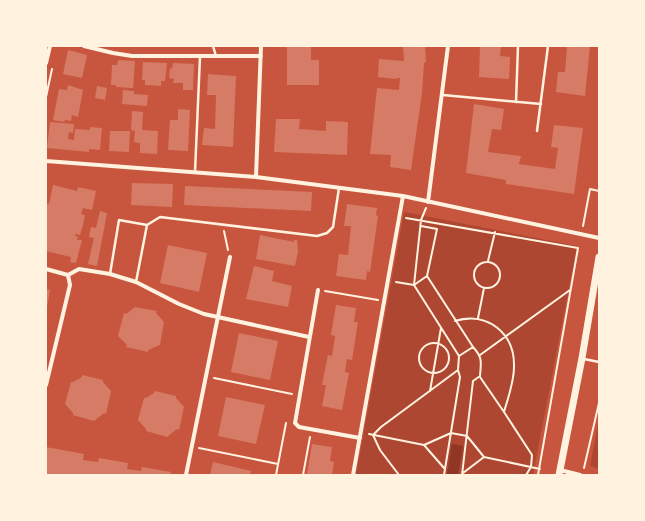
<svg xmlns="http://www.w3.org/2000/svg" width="645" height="521" viewBox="0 0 645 521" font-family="Signika,sans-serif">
	<rect width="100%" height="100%" fill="#c8553d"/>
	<path fill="#ae4732" d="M404,212l173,34 -44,229h-177z
		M599,420v49l-9,-3z"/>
	<path fill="#8f3625" d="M452,444l11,2 -5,29h-11z"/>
	<path fill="#d67c66" d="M287,46h24v14h8v25h-32z
		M403,46h22l1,16 -2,1 -2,30 -11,77 -21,-3 1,-12 -21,-1 7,-66 22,2 1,-12h-3l-1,1 -18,-2 1,-18 25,2z
		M480,46h21l-1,10 10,1 -1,22 -30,-2z
		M567,46h23l-5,50 -29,-4 2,-20h7z
		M68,50l19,5 -5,23 -19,-4z
		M118,60l17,1 -2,27 -17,-1v-2h-5l1,-20h5z
		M143,62l24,1 -2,18h-4v5l-16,-1v-5h-3z
		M173,63l21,1 -1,26h-10v-7h-10l1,-4 -5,-1 1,-10 2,1z
		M208,74l28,2 -3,71 -31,-2 2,-17 11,1 1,-34h-9z
		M68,85l15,5 -5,27 -6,-2 -1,6 -6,-1 -1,2 -11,-2 6,-31 8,1z
		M97,86l10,2 -2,12 -10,-2z
		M123,90l11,1v3l14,1 -1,11 -25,-2z
		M474,104l30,5 -3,21 -9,-1 -4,23 33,4 -2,8 36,5 3,-21 -7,-1 3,-22 29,3 -9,66 -68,-10v-4l-40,-7z
		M178,109l12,1 -2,41 -20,-1 2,-30h8z
		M132,111l11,1 -1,18 16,1 -1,23 -17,-1v-10l-6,-1 1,-11 -4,-1z
		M276,119h24l-1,10 27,2v-10l22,1 -1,33 -73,-3z
		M50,122l24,2 -1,9 -4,-1 -1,7 6,1 1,-11 15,1v-3l12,1 -2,22 -11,-1v3l-42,-4z
		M110,131h20l-1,21 -20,-1z
		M132,183l41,1 -1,23 -41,-2z
		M53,185l24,6 1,-4 18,4 -4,19 -9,-2 -2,6 4,1 -2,10 -3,10 -4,-1 -1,2 3,1 -1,3h5l-6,23 -6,-1 1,-5 -25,-6v-47h3z
		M185,186l127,6 -1,19 -127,-6z
		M347,204l30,4 -1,7 2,1 -8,56 -3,-1 -1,9 -30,-4 3,-22 9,1 3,-29h-7z
		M100,211l7,2 -10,53 -9,-2 6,-26 -5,-1 2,-10 5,1z
		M260,235l34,7v-2h3l1,12 -3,14 -39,-7z
		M168,245l39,8 -8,39 -39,-9z
		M254,266l20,5 -2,10 20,5 -4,21 -42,-8z
		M46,289l4,1 -3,17h-1z
		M336,305l20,3 -2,14h4l-6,38 -5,-1 -2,13 4,1 -7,37 -20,-4 4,-21h-4l6,-30 4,1 3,-20 -4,-1z
		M135,307l22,4 -1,2 8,9 -4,23 -12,5v2l-22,-5 1,-2 -9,-9 6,-23 2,1z
		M239,333l39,8 -8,39 -39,-8z
		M82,375l21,5v2l8,9 -5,23 -2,-1 -10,8 -21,-6v-2l-8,-9 6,-22h2l9,-5z
		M155,391l21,5v2l8,9 -5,23 -2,-1 -10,8 -21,-6v-2l-8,-9 6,-22h2l8,-5z
		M226,397l39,8 -9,39 -38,-8z
		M312,444l20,3 -2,14 4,1 -2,13 -25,-1z
		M46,447l38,7 -1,6 15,2 1,-4 29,5 -1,6 14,2 1,-4 29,5 -1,3h-124z
		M213,462l38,9 -1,4h-40z"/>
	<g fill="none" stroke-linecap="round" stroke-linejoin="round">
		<path stroke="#fff3e0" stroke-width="2" d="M46,97l6,-28
			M426,208l-5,12 -7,65 13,-9 46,71
			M406,218l172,30 -40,227
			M421,226l16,3 -10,47
			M583,226l7,-37 9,2
			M224,231l4,19
			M488,261l7,-29
			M474 275a13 13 0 1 1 26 0a13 13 0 1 1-26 0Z
			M396,282l18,3 45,71
			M325,291l53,9
			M478,318l6,-30
			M455,321c32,-10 60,12 59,46 0,15 -6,31 -10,45l28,43 -1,12 -5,8
			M419 358a15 15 0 1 1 30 0a15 15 0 1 1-30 0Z
			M480,355l90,-65
			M480,377l24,35
			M214,378l78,16
			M430,391l11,-63
			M369,434l55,11
			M199,448l79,16
			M444,468l-20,-23 27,-12 16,3 17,21 56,12
			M584,468l15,-65
			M463,473l21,-16
			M276,475l10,-52
			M303,475l7,-38
			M399,475l-19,-25 -7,-15 8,-8 77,-57
			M444,475l16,-98 -2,-7 1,-14 14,-9c10,11 8,15 7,29l-7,5 -11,94"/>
		<path stroke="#fff3e0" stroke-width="2.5" d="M213,46l3,10
			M443,95l98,9
			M516,102l2,-56
			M537,131l11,-85
			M195,172l5,-115
			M110,274l9,-54 28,5
			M136,282l11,-57 13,-8 157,19 10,-3 6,-6 6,-39
			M584,359l15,3"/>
		<path stroke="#fff3e0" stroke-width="4" d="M84,46l29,7 19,3h129
			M46,63l4,-17
			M46,161l210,16 147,19 196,42
			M256,177l5,-131
			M428,202l20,-156
			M46,269l22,6 2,10 -24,100
			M68,275l11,-6 31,5 26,8 43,22 25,10 105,23
			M318,290l-23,133 4,4 61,11
			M560,470l20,5
			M186,475l44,-218
			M353,475l50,-279"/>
		<path stroke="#fff3e0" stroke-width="7" d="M559,475l23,-117 17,-101"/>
	</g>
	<rect width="645" height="521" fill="none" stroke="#fff3e0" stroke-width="94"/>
</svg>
